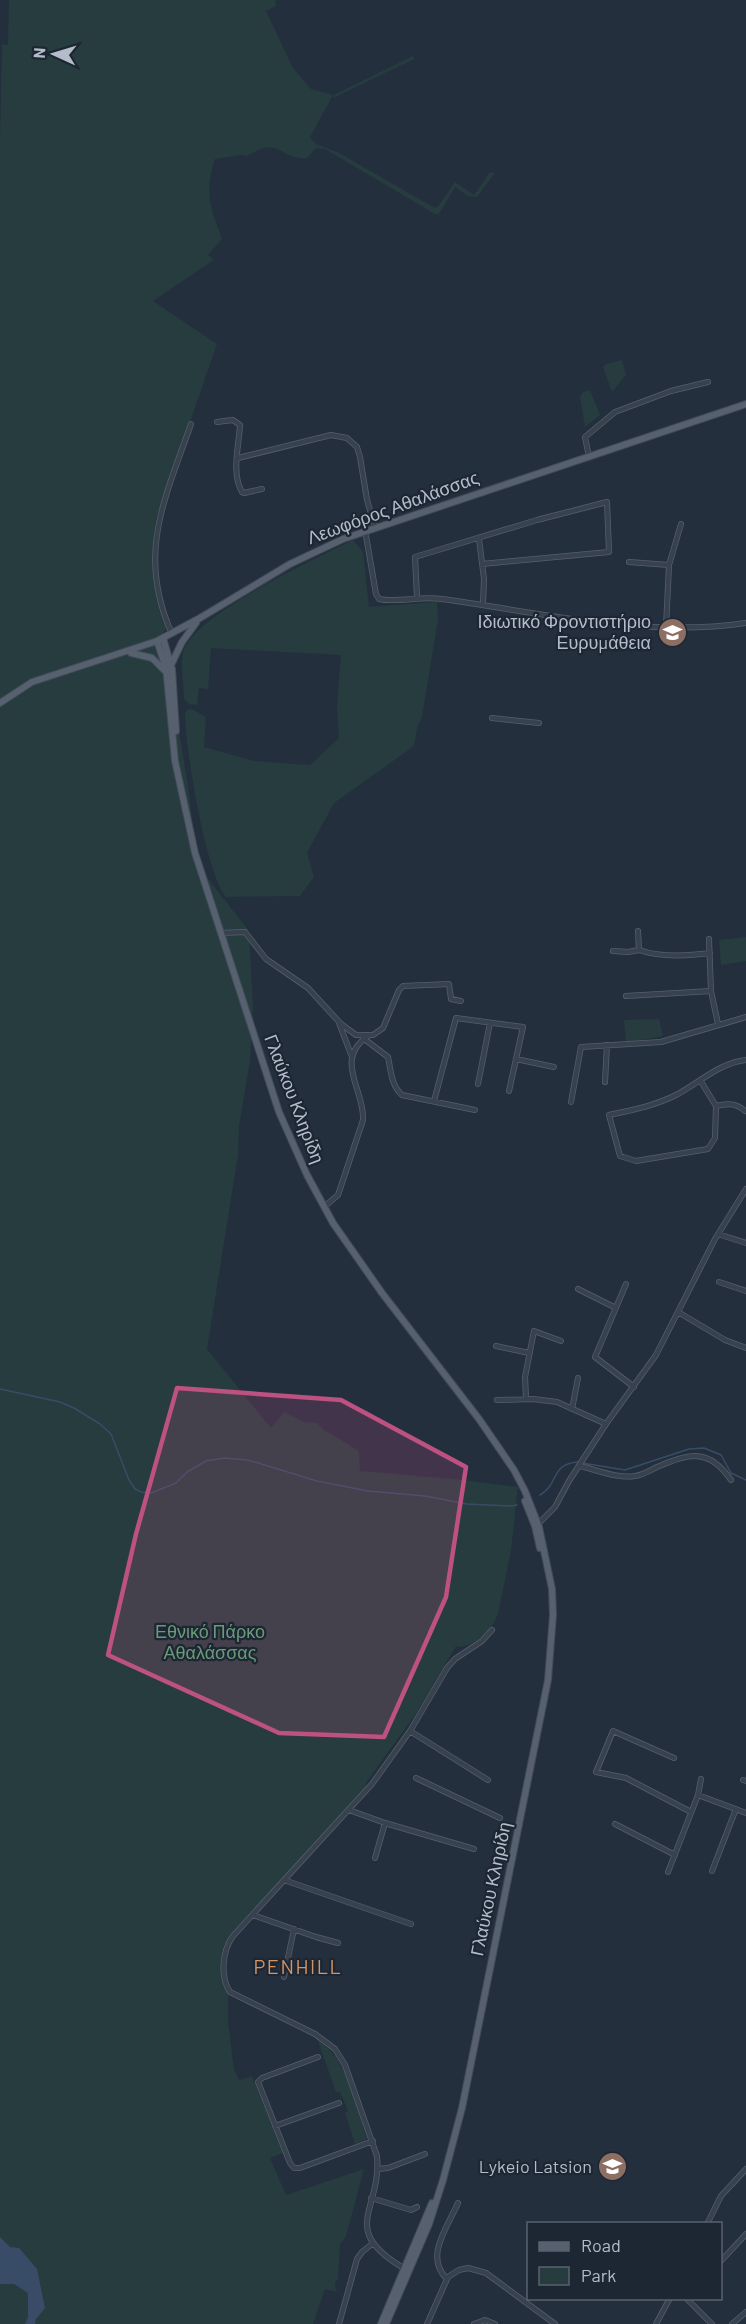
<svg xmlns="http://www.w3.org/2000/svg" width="746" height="2324" viewBox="0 0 746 2324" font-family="Barlow,sans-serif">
	<rect width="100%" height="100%" fill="#242f3e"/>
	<path fill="#263c3f" d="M9,0h266l1,6 -10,5 27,57 18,21 22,6 -23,42 6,7 23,9 96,55 4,-3 16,-23 19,13 16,-23 5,1 -18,24 -9,-1 -13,-9 -16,27h-4l-110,-65 -9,-1 -9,10c-29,2 -26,-23 -60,-2l-6,-1 -26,4c-11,32 -5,49 7,80l-14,16 6,5 -61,41 64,43 -61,176 -3,35 4,40 9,31v4l-3,2 25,154 10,80 51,65 4,78 -3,52 -11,65 -1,29 -31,194 64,79 13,-16 20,10 13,1 7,7 35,21 1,20 93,8 65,8 -7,63 -13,64 -7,14 -12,11 -10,6 -9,2 -4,-1 -39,66 -51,71v5l-142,157 -2,24 2,16 4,9v28l6,47 5,11 13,-4 31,77 -13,5 16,37 78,-26 -18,67 -6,8 -2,35 -3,4 1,9 -11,-3 -12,35h-313v-2186l2,-94 6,1z
		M413,56l1,3 -81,39 1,-3z
		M622,360l4,15 -14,17 -9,-25 3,-3z
		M590,390l10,25 -15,12 -5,-30 3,-5z
		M353,540l10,12 6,55 68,-5 1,17 -16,98 -5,11 -3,18 -80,57 -27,50 7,24 -14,19 -74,1c-21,-26 -40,-146 -41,-182l2,-5 5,-1 14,8 -2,30 50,14 56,4 29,-27 -2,-32 4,-51 -130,-7 -3,41 -9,-1 -2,17 -8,-1 -5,-5c0,-13 -4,-35 -1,-46 8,-37 135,-96 170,-113z
		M746,937v24l-25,4 -2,-25z
		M659,1019l4,17 -37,7 -2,-23z
		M318,2041c30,16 39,68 49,98l-12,5 -10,-31 3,-2 -8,-19h-4z"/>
	<path fill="#394c67" d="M0,2237l10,10 9,1 18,21 8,39 -9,11 -1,5h-10l3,-7v-24l-14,-9h-14z"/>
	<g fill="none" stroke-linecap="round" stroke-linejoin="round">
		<path stroke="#394c67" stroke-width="1.5" d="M0,1389l60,13 14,6 26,16 11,10 18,46 6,9 6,3 10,1 25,-10 11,-11 19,-11 18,-3 24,2 69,21 51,10 57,5 42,8 44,2 6,-1
			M582,1463l43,7 64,-21 15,-1 17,7 10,18 15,7
			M540,1495c20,-12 10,-31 38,-33"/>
		<defs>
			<path id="minor" d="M217,422l16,-2 7,5c-1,21 -9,48 2,67l2,1 18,-4
				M589,457l-4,-20 30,-25 56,-21 37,-9
				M238,458l93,-23 16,3 10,9 3,10 7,43 8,27
				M365,530l11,64 3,5c18,4 42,-3 63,0 101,14 202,39 304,24
				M479,539l5,40 -1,26
				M629,562l40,3
				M417,597l-2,-40 122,-37 70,-18 2,50 -127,12
				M666,627l3,-62 12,-41
				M172,634c-36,-80 -7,-135 19,-210
				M492,718l47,5
				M638,931l1,19c20,7 49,6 71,3
				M220,933l25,-1 21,27 42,29 33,36 15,11h17l10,-7 16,-38 4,-4 46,-2 2,15 10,2
				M709,939l2,52 7,33
				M613,951l15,1 11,-2
				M626,996l85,-5
				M339,1023l13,34
				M363,1038l25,19c3,14 3,28 14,38l73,15
				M516,1059l38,8
				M700,1080l16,26c12,-3 20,-3 29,5
				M605,1082l2,-37
				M478,1084l12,-61
				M434,1101l22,-83 67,9 -14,64
				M571,1102l10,-55 80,-5 85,-25
				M716,1106l-1,32 -7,11 -72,12 -16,-5 -11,-41c23,-5 45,-9 67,-20 23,-12 43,-32 70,-35
				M324,1207l14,-12 25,-75c2,-30 -30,-60 5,-84
				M718,1234l28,9
				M719,1282l27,9
				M626,1284l-31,73 39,30
				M578,1289l38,19
				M678,1312l47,28 21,8
				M496,1346l33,7
				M526,1398l-1,-21 9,-46 27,10
				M497,1400l36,-1 24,3 49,22
				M572,1409l6,-31
				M580,1466c17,4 38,13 55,10 8,-1 16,-6 22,-9 33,-14 52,-19 74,13
				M537,1525l18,-18 14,-26 37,-57 50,-69 59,-116 31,-50
				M410,1731l78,49
				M674,1758l-61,-27 -17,41 30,6 65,34
				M416,1778l84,40
				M743,1780l3,1
				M698,1795l48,18
				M349,1810l36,13 89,26
				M615,1824l60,31
				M375,1858l10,-35
				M712,1871l24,-62
				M668,1872l30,-77 3,-16
				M284,1880l127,44
				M253,1915l63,22 22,6
				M284,1977l10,-48
				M318,2057l-56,21 -4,4 32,81 4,5h6l73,-27
				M275,2126l64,-23
				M378,2169l10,-1 37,-14
				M371,2198l40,12 6,-3
				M707,2224l14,-28 25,-27
				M720,2262l26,-28
				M405,2269c-68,-40 -23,-58 -28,-113l-32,-91 -10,-16 -20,-15 -85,-42c-10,-15 -8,-41 3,-56l139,-152 38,-53 37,-63 8,-9 27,-18 10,-11
				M447,2279c-23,-22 0,-51 11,-76
				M686,2298l26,26
				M339,2324l18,-65 5,-7 10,-8
				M427,2324l21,-47 11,-7 9,-2 18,5 69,51
				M474,2324l11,-4 10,4
				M656,2324l14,-26
				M732,2324l14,-12"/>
			<path id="major" d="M163,638l9,31 4,62
				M157,641l9,27 9,93 20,92 84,259 28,63 26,48 49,70 97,126 35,51 11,21 14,36 13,62 1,26 -5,65 -86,428 -19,72 -14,44 -43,100
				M131,653l21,5 13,13
				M172,663l10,-21 14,-19
				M0,703l32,-21 125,-41 43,-23 90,-54 53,-25 403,-135
				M525,1501l10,25 5,22
				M381,2324l51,-121"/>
		</defs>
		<use href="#minor" stroke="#565f6c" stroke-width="6"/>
		<use href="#major" stroke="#414a57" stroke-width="8"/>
		<use href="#minor" stroke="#38414e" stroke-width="4.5"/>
		<use href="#major" stroke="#56606e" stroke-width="6"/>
	</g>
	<path fill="#bd5182" fill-opacity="0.2" stroke="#bd5182" stroke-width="4.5" stroke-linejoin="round" d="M177,1388l164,12 125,67 -20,130 -62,140 -105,-4 -171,-78 28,-121z"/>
	<defs>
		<symbol id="school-disc" viewBox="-11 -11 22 22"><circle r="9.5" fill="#8d6e63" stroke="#1d2633"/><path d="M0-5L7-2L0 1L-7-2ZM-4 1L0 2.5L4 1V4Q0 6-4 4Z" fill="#fff"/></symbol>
	</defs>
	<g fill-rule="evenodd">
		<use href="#school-disc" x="656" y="616" width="33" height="33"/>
		<use href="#school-disc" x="596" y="2150" width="33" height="33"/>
	</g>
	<g text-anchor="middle" stroke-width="4.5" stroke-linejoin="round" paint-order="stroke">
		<g font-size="18" fill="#b4bcc9" stroke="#1d2633">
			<text transform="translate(393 508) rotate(-20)" y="6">Λεωφόρος Αθαλάσσας</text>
			<text transform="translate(294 1099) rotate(69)" y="6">Γλαύκου Κληρίδη</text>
			<text transform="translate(491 1889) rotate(-78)" y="6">Γλαύκου Κληρίδη</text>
		</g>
		<g font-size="18" fill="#b4bcc9" stroke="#1d2633" text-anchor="end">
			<text x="651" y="628">Ιδιωτικό Φροντιστήριο<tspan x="651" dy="21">Ευρυμάθεια</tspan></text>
			<text x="592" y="2173">Lykeio Latsion</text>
		</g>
		<g font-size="18" fill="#6b9a76" stroke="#1d2633">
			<text x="210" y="1638">Εθνικό Πάρκο<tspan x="210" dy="21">Αθαλάσσας</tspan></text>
		</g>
		<g font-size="20" letter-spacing="1.5" fill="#d59563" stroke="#1d2633">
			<text x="298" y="1974">PENHILL</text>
		</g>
	</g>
	<rect x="527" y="2222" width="195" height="78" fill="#1d2633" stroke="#59626f" stroke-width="1.5"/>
	<rect x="539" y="2242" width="30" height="9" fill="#56606e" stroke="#59626f" stroke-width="1.5"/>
	<text x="581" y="2252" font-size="18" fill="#b4bcc9">Road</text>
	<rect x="539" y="2267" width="30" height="18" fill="#263c3f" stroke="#59626f" stroke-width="1.5"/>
	<text x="581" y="2282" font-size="18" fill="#b4bcc9">Park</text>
	<g transform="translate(54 54) rotate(274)" stroke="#1d2633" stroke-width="4.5" paint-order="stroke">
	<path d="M0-4.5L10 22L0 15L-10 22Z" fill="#b4bcc9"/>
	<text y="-9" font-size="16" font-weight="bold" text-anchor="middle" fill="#b4bcc9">N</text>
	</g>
</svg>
